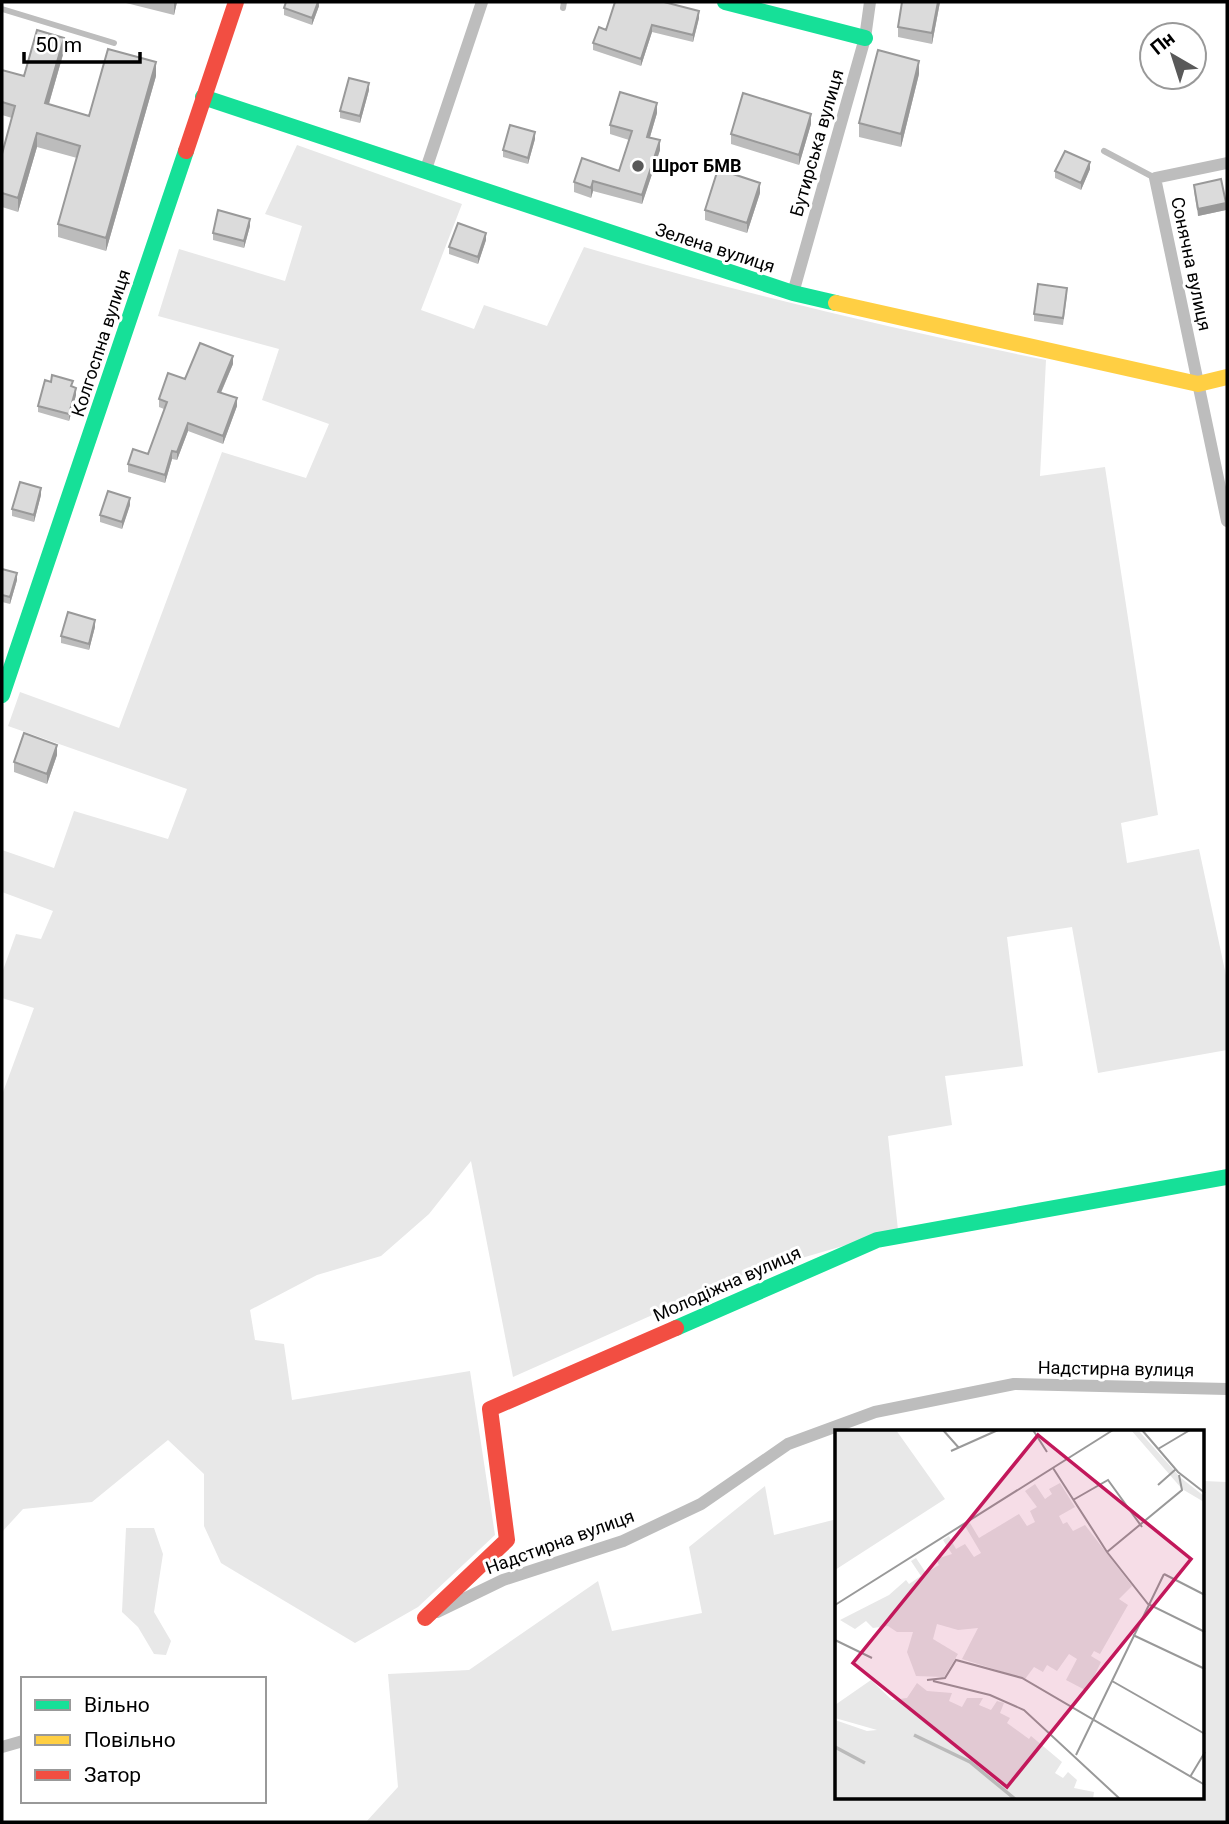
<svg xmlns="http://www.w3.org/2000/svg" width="1229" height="1824" viewBox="0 0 1229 1824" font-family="Roboto,sans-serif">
	<rect width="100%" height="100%" fill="#fff"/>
	<path fill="#e8e8e8" d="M297,145l165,59 -41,106 53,19 10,-24 63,21 37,-79c152,45 307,82 462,113l-6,116 65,-9 53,348 -37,8 6,40 72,-14 28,131v70l-129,23 -26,-146 -65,10 16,129 -78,10 7,49 -64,11 10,94 -158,46 -227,101 -42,-216 -42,53 -48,42 -64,19 -67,35 5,30 29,4 8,56 178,-29 25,164 -77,72 -63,36 -134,-80 -17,-37v-52l-36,-34 -76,62 -69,7 -21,23v-437l32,-87 -32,-10v-25l14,-39 25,5 12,-28 -51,-19v-42l52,18 20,-57 94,28 19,-50 -179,-63 12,-34 99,36 103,-276 84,26 23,-54 -67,-24 17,-51 -121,-33 21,-67 106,32 17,-55 -37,-12z
		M1203,1481l24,1v340h-861l32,-35 -10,-113 81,-4 129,-89 14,50 90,-18 -13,-66 76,-61 9,49 63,-16v279h366z
		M126,1528h28l9,26 -9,58 17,29 -5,14 -12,-1 -16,-27 -16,-15z"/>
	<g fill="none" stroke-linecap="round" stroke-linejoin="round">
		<path stroke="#bdbdbd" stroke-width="6" d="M563,8l1,-6
			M2,9l112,34
			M1104,151l51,27"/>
		<path stroke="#bdbdbd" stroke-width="12" d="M1227,163l-72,15 72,343
			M425,172l57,-170
			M793,293l72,-255 5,-36
			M437,1612l66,-32 120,-39 78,-37 87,-60 87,-32 139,-28 213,5
			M2,1747l21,-6"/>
		<path stroke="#16e098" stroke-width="16" d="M725,2l140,36
			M203,97l590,196 43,10
			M2,695l184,-544
			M676,1328l201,-88 350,-63"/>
		<path stroke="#ffcf43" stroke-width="16" d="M836,303l362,81 29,-7"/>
		<path stroke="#f24e42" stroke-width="16" d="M186,151l50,-149
			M425,1618l82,-78 -17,-131 186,-81"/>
	</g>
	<path fill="#bcbcbc" d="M126,2h51l-3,13 -48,-12z
		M319,2v4l-7,19 -28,-10v-7z
		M902,2h38l-8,42 -34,-7v-10z
		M699,18l-6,24 -41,-10 -11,34 -48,-16v-7l13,-13z
		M64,51l-15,53 40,12 67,-40 -50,175 -48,-14v-13l19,-66 -40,-11 -19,65 -16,-5v-53l10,-36 -10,-3v-45l22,6z
		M919,74l-18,73 -42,-10v-14z
		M369,90l-9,33 -20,-5v-7z
		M657,113l-7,24 10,13 -18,54 -49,-13 -2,7 -17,-6v-10l45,-11 10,-31 -19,-6v-9z
		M811,124l-12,41 -68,-21v-10z
		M535,139l-7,25 -25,-7v-7z
		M1090,169l-9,21 -26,-12v-7z
		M1194,185l32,25 -28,6 -4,-25z
		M760,193l-13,40 -42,-13v-10z
		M250,226l-6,22 -31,-8v-7z
		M486,240l-8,24 -29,-10v-7z
		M1067,295l-4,30 -29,-4v-7z
		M233,364l-12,29 16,13 -14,38 -35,-13 -11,29 -5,-1 -7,24 -37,-11v-8l20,-10 16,-45 -5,-2v-8l26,-20z
		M73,387l3,8 -7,26 -31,-9v-6z
		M41,495l-7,27 -22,-6v-7z
		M130,505l-8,24 -22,-7v-7z
		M2,569l15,11 -7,24 -8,-2z
		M95,627l-6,23 -28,-7v-7z
		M57,755l-10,29 -33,-12v-10z"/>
	<path fill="#999" d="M174,2h3l-3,13z
		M318,2l1,4 -7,19v-7z
		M938,2h2l-8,42v-11z
		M699,11v7l-6,24v-7z
		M652,25v7l-11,34v-7z
		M64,38v13l-19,66v-14z
		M919,61v13l-18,73v-13z
		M156,62v14l-50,175v-13z
		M369,83v7l-9,33v-7z
		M657,103v10l-10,34v-10z
		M811,114v10l-12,41v-10z
		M535,132v7l-7,25v-6z
		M37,133v14l-19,65v-14z
		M660,140v10l-18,54v-9z
		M1090,162v7l-9,21v-7z
		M593,181v10l-2,7v-10z
		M760,183v10l-13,40v-10z
		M1226,203v7l-28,6v-7z
		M250,219v7l-6,22v-7z
		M486,233v7l-8,24v-7z
		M233,356v8l-15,35v-7z
		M76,388v7l-7,26v-7z
		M237,398v8l-14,38v-8z
		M188,423v8l-11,29v-8z
		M172,451v8l-7,24v-8z
		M41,488v7l-7,27v-7z
		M130,498v7l-8,24v-7z
		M17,573v7l-7,24v-7z
		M95,620v7l-6,23v-6z
		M57,745v10l-10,29v-10z"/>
	<path fill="#dbdbdb" stroke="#999" stroke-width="2" d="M286,2h32l-6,16 -28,-10z
		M615,2h49l35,9 -6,24 -41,-10 -11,34 -48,-16 6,-16 7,3z
		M902,2h36l-6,31 -34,-6z
		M37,30l27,8 -19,65 44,13 19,-67 48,13 -50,176 -48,-14 22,-78 -43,-13 -19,65 -16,-5v-39l13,-48 -13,-4v-32l22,6z
		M878,50l41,11 -18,73 -42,-11z
		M349,78l20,5 -9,33 -20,-5z
		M620,92l37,11 -10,34 13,3 -18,55 -49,-14 -2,7 -17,-6 8,-24 37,13 13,-40 -22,-6z
		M743,93l68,21 -12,41 -68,-21z
		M510,125l25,7 -7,26 -25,-8z
		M1065,151l25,11 -9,21 -26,-12z
		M718,169l42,14 -13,40 -42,-13z
		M1221,179l5,24 -28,6 -4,-24z
		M218,210l32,9 -6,22 -31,-8z
		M458,223l28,10 -8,24 -29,-10z
		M1038,284l29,4 -4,30 -29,-4z
		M200,343l33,13 -15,36 19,6 -14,38 -35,-13 -11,29 -5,-1 -7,24 -37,-11 5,-15 15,5 19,-52 -8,-3 9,-26 17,6z
		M52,375l21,6 -2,5 5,2 -7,26 -31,-8 7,-26 6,2z
		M20,482l21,6 -7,27 -22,-6z
		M108,491l22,7 -8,24 -22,-7z
		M2,569l15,4 -7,24 -8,-2z
		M68,612l27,8 -6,24 -28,-8z
		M24,733l33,12 -10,29 -33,-12z"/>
	<circle fill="#595959" stroke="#fff" stroke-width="2.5" cx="638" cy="166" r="7"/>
	<g text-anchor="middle" stroke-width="6" stroke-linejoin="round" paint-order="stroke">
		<g font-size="18" fill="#000" stroke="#fff">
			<text transform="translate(817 143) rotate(-74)" y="6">Бутирська вулиця</text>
			<text transform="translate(715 248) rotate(18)" y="6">Зелена вулиця</text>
			<text transform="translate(1191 264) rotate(78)" y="6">Сонячна вулиця</text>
			<text transform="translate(101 343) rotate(-72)" y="6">Колгоспна вулиця</text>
			<text transform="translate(727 1284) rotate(-24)" y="6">Молодіжна вулиця</text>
			<text transform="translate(1116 1369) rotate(1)" y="6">Надстирна вулиця</text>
			<text transform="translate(560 1542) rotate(-20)" y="6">Надстирна вулиця</text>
		</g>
		<g font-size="18" font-weight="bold" fill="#000" stroke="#fff" text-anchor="start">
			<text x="652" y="172">Шрот БМВ</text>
		</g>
	</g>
	<g transform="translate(835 1430)">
		<rect width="369" height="369" fill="#fff"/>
		<path d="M0,0h61l49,69 -110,71zM296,0h7l43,48 23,18v6l-22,-13zM225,53l15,24 -16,9 4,8 4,-2 6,9 12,-6 47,61 -13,13 9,6 -28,49 -6,-3 -3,5 10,6 -14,29 -21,-11 11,-21 -8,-5 -12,17 -10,-6 -4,7 -9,-5 -9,12 -63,-20 16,-31 -20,2 -21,-6 -4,15 25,15 -14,23 -28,-1 -9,-24 6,-20h-16l-9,-6 -15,2 -7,-7 -11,8 -15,-9 49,-25 17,-15 3,4 12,-8 -10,-15 5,-3 10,15 13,-8 -3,-6 16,-5 -9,-14 6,-4 7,13 9,-5 9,13 7,-4 -16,-27 5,-3 9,15 40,-24 8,12 8,-4 -5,-11 7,-4 -12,-16 10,-7 10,15 7,-5 -3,-5zM36,250l21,20 15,-2 10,-15 10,8 25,2 -3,8 13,6 5,-9h16l-4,7 12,5 6,-9 7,2 -4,10 10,5 -3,5 22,16 2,-3 31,26 -7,11 8,5 5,-6 9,8 -3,8 20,4 -1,7h-258v-79l32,11 10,-1 -42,-12v-13z" fill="#e8e8e8"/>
		<path fill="none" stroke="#bababa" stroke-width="3.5" d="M79,305l56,27 45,37M0,317l30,16"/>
		<path fill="none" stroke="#999" stroke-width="2" d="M108,0l16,18M198,0l14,22M307,0l36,42 27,21M323,19l32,-19M116,21l47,-21M218,38l54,84 41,52 57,28M323,55l18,-16M238,70l35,-20 34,47M272,122l75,-62 -3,-15M329,144l41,21M0,175l278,-175M298,205l72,34M0,210l37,18M92,250l18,-2 11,-18 66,18 183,107M98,251l57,14 34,15 96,89M277,251l93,53M241,325l88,-181M355,347l15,-25"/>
		<path fill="#c2185b" fill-opacity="0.15" stroke="#c2185b" stroke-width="3.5" d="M203,5l153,124 -184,228 -154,-124z"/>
		<rect width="369" height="369" fill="none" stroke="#000" stroke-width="3.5"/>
	</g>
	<rect width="1229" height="1824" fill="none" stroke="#000000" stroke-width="7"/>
	<rect x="21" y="1677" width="245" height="126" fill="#ffffff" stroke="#999999" stroke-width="2"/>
	<rect x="35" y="1700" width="35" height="10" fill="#16e098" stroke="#999999" stroke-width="2"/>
	<text x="84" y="1712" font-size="21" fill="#000000">Вільно</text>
	<rect x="35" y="1735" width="35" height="10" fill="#ffcf43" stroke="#999999" stroke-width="2"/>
	<text x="84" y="1747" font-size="21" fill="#000000">Повільно</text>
	<rect x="35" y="1770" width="35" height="10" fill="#f24e42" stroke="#999999" stroke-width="2"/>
	<text x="84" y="1782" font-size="21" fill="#000000">Затор</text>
	<g transform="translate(1173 56) rotate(321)"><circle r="33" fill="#ffffff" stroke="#999999" stroke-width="2"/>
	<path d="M0-5L12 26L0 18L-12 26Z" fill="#595959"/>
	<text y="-10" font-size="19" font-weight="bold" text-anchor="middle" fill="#000000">Пн</text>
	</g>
	<path d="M24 52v10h116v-10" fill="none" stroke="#000000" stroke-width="3.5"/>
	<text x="35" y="52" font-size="21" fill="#000000" stroke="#ffffff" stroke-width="5" paint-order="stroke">50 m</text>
</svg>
